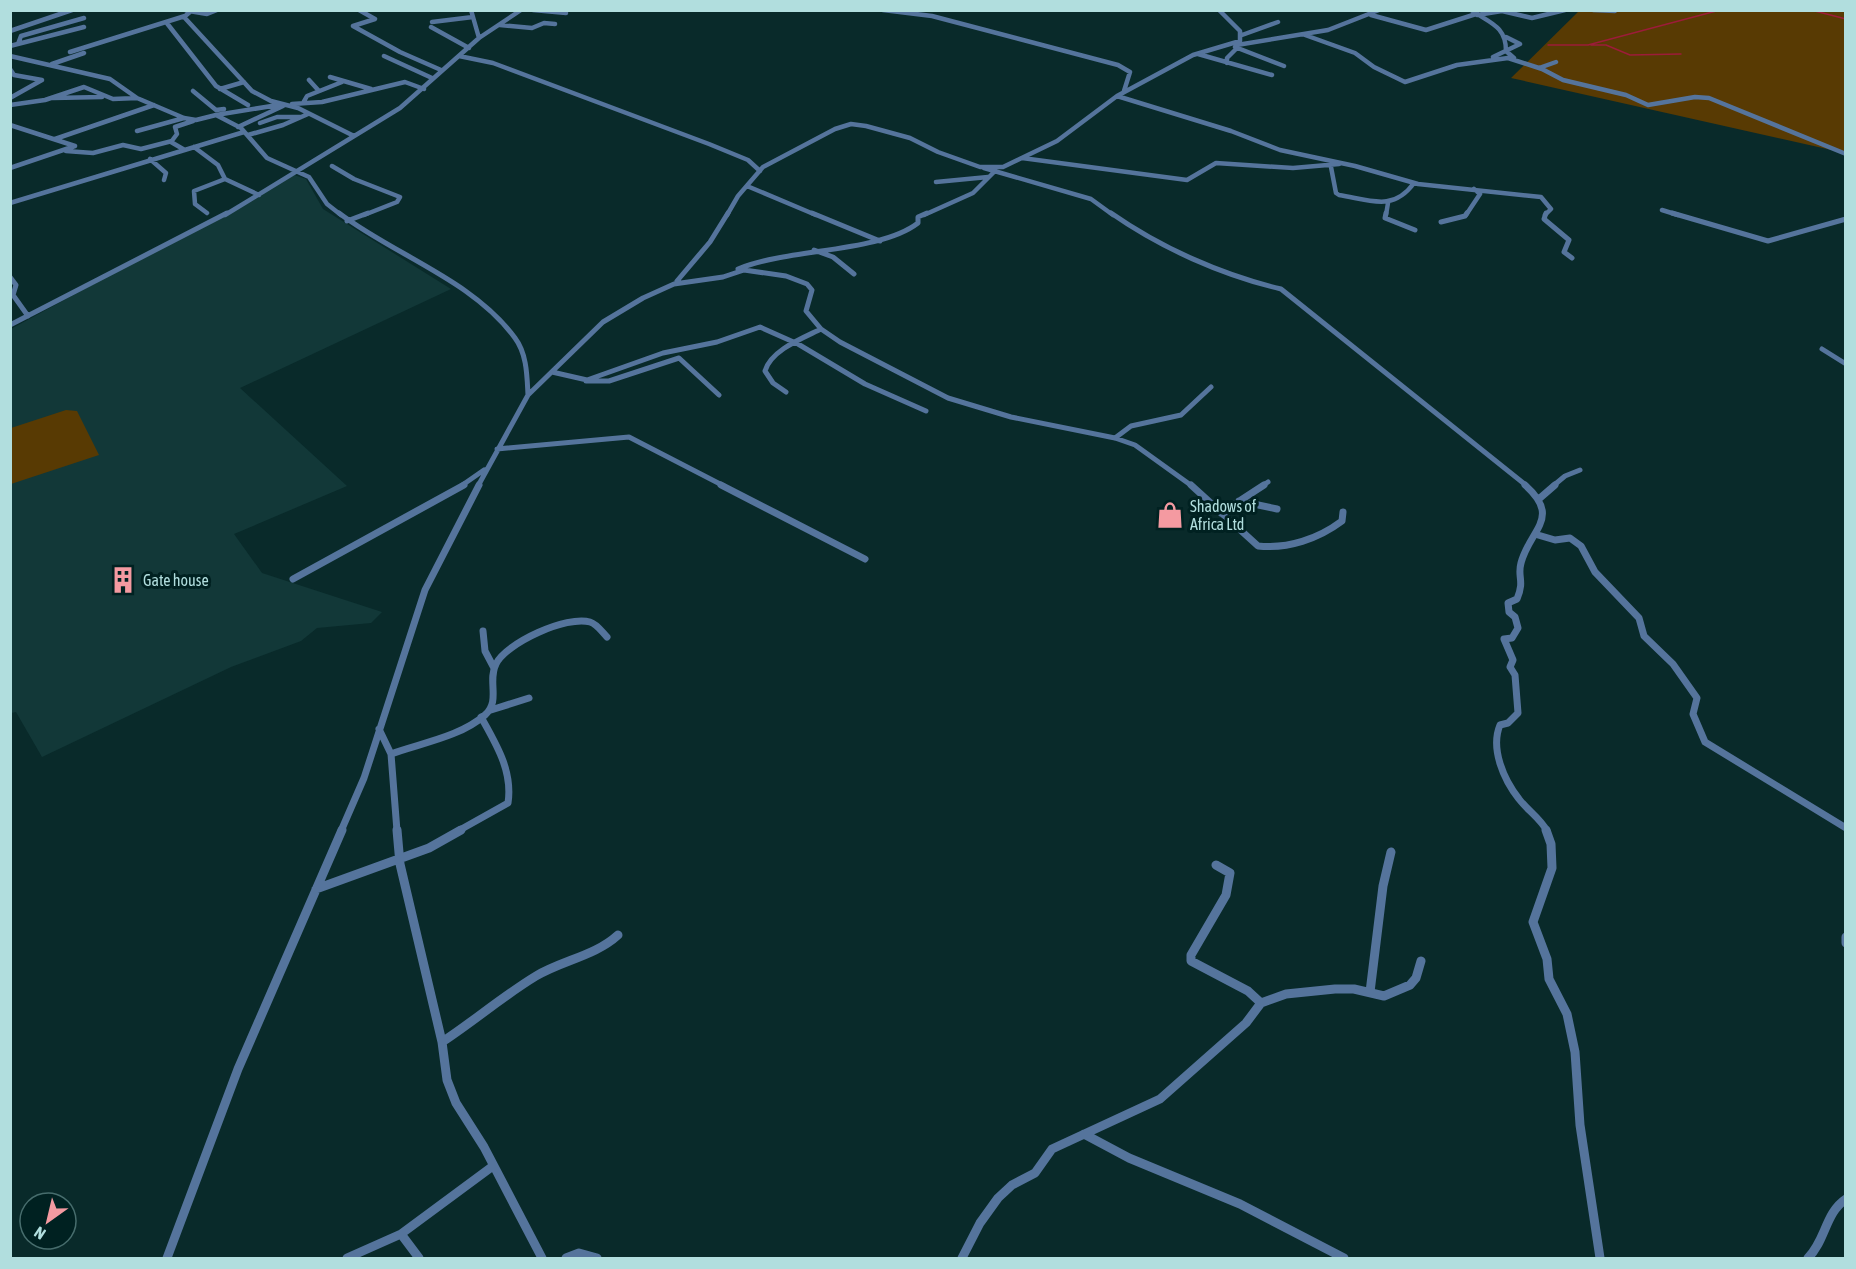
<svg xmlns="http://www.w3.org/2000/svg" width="1856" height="1269" viewBox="0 0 1856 1269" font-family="'Asap Condensed',sans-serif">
	<rect width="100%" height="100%" fill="#092a2a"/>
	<path fill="#123838" d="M294,175l12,4 17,30 128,80 -211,99 107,98 -113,48 28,39 120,39 -11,11 -54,5 -16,13 -70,26 -189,90 -26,-45 -5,1v-384z"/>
	<path fill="#583a03" d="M1579,11h266v142l-334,-75z
		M66,410l11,1 22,44 -88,29v-56z"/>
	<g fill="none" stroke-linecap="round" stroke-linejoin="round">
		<path stroke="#9c1c39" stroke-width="1.5" d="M1811,10l35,9
			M1548,45h40l132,-35
			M1591,45h15l24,10 51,-1"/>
		<path stroke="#55749c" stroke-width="4.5" d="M185,10l5,2 -6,5 68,74 19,10 27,7 56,28
			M359,10l16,9 -22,7 47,26 41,18
			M471,10l8,28
			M533,10l33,3
			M883,10l49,6 186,49 12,7 -6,19
			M1471,10c19,13 35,16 35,41l8,7
			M1593,10l22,1
			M189,11l18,3 10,-4
			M1371,15l55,15 50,-16
			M1477,15l25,-4 30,7 33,-8
			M166,22l50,64 32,19
			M432,22l41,-5
			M500,25l32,3 12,-5 11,1
			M431,27l38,21
			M10,31l62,-21
			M1242,35l36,-13
			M1305,35l50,18 19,14 31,15 52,-17 51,-7 34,11 21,11 63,15 22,10 47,-8 14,1 137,56
			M18,44l3,-8 63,-18
			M1237,45l91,-15 51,-20
			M10,46l74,-19
			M1235,47l49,19
			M70,52l115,-36
			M1198,54l74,21
			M10,56l100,23 27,19 47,20 12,2 20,-5 25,13 26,30 42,19 18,27 14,11
			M384,56l48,22
			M459,56l34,7 216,81 39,16 12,11
			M1493,57l27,-13 -14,-7
			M1227,63v-5l10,-10
			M52,64l32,-11
			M1539,68l17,-6
			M10,69l4,6 28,5 -32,18
			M330,77l41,12
			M309,80l10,11
			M220,89l24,-7
			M193,91l23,19 8,-1
			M1117,96l114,35 49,19 75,16 63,18 123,13 10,12 -6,6
			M53,98l49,-1
			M303,103l4,-7 35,-14
			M292,104l30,-2 83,-20 19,7
			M10,105l35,-5 39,-13 29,12 24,-1
			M216,115l62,-10
			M260,123l17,-6h24
			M10,125l65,21 -65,22
			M238,127l45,-21
			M137,131l47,-13
			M248,135l35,-10 25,-11
			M55,139l99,-34
			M194,147l24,18 7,14 34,16
			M183,149l-12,-7 6,-8 -2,-7 18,-6
			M66,151l27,2 30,-8 18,4 31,-8
			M1022,158l165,22 29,-17 77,5 46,-4
			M150,159l16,14 -2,7
			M332,166l22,13 46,18 -3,5 -33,13
			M1331,167l5,26 3,2c31,5 54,17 75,-12
			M984,168l107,31 22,16
			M936,182l52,-5
			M747,186l69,29
			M10,203l234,-71
			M1662,210l16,5
			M207,213l-12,-9 -1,-13 31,-12
			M225,215l175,-107 79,-70 42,-28
			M727,215l11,-19 25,-29 72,-38 16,-5 15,2 44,12 28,14 42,15h23l54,-26 60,-45 76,-41 47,-14v-10l-21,-21
			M924,215l49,-22 22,-22
			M1386,215l2,-12
			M1466,215l14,-21 -6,-5"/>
		<path stroke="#55749c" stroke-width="5" d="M339,213c55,42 134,67 176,125 12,16 12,38 13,57
			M812,213l68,28
			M1111,213c50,35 111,62 170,76l246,197
			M1386,213l-1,5 30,12
			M1546,213l-2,6 25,21 -5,12 8,6
			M1672,213l96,28 78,-22
			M347,221l21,-8
			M1441,222l24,-6 2,-3
			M814,250l19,7 21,17
			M738,269c51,-21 141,-16 180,-46v-6l9,-4
			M10,277l6,8 -3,10 15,21
			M677,281l33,-39 18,-29
			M10,325l217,-112
			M1822,349l24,15
			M552,372l35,8 76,-27 54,-11 43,-15 38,17 67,40 61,27
			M586,381h23l70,-23 40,37
			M786,392l-13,-9 -8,-12c6,-21 38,-33 56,-42
			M1115,438l16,-12 50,-11 30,-28
			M497,449l132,-12 95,49
			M461,486l23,-16
			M478,486l50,-91 75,-73 40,-24 31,-14 49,-7 21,-7 42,6 21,8 5,6 -6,21 15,18 19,13 108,56 63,19 104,21 20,7 57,41
			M1262,486l6,-4
			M1553,486l12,-10 15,-6"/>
		<path stroke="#55749c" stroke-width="7" d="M721,485l144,74
			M1191,485l67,61c30,3 60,-7 84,-25l1,-9
			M1525,485c37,33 5,44 -4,78 -4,14 4,17 -4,36l-9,4 1,9 6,5 3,11 -6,10 -8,1 9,21 -3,7 5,8 3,38 -10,10 -8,2c-10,24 4,55 19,74 9,12 21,19 28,32
			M1540,498l15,-13
			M1239,501l38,8
			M1221,513l43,-28
			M1538,535l17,5 15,-2 11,8 14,26 44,46 5,18 29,28 24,34 -4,16 12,28 141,86
			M293,579l171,-94
			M483,631l2,20 9,17
			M491,710l38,-12
			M379,729l12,25 6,77
			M391,754c30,-11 69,-17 94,-39 16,-14 2,-34 11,-51 10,-21 71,-49 94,-42 7,2 12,10 17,15
			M341,831l23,-53 61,-188 54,-105
			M458,831l50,-28c5,-32 -12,-59 -27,-86"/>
		<path stroke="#55749c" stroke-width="9" d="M397,830l3,34 42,178 5,38 9,23 28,44 58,111
			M1546,830l5,14 1,24 -19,54 14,37 2,20 18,35 8,38 5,73 20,133
			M1216,865l14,8 -4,22 -35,60v6l57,30 13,12
			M316,889l113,-41 32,-18
			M1846,937v6
			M1370,992l13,-106 8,-34
			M442,1042c32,-21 61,-46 94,-66 27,-16 59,-20 82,-41
			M1084,1134l45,24 111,46 104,54
			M401,1234l18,24
			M167,1258l71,-189 104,-239
			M347,1258l54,-24 92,-68
			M566,1258l13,-5 18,5
			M962,1258l18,-35 18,-25 14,-13 23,-12 17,-24 108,-50 86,-76 15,-20 25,-9 49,-5h19l30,7 26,-11 6,-7 5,-17
			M1808,1258c18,-18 17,-45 38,-59"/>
	</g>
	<defs>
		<symbol id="shop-bare" viewBox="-9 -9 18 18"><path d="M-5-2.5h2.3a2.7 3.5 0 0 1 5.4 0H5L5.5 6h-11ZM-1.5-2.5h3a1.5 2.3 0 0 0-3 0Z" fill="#f49aa1" stroke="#002121" stroke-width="2.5" paint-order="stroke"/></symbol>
		<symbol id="building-bare" viewBox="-9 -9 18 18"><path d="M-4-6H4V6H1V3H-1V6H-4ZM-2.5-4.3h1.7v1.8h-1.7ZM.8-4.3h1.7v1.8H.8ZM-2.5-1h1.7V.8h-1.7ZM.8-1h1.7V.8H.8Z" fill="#f49aa1" stroke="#002121" stroke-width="2.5" paint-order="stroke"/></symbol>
	</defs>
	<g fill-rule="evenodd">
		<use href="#shop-bare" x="1151" y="496" width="38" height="38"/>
		<use href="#building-bare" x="104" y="561" width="38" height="38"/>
	</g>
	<g text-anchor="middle" stroke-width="6" stroke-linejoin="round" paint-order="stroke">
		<g font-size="16" fill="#b1dede" stroke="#002121" text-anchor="start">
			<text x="1190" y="512">Shadows of<tspan x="1190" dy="18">Africa Ltd</tspan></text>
			<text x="143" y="586">Gate house</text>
		</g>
	</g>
	<rect width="1856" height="1269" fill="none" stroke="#b1dede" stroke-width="24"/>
	<g transform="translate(48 1221) rotate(214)"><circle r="28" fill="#002121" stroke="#476d6d" stroke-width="1.5"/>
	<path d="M0-4.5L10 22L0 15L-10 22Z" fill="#f49aa1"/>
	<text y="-9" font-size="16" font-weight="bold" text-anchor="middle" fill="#b1dede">N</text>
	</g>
</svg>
